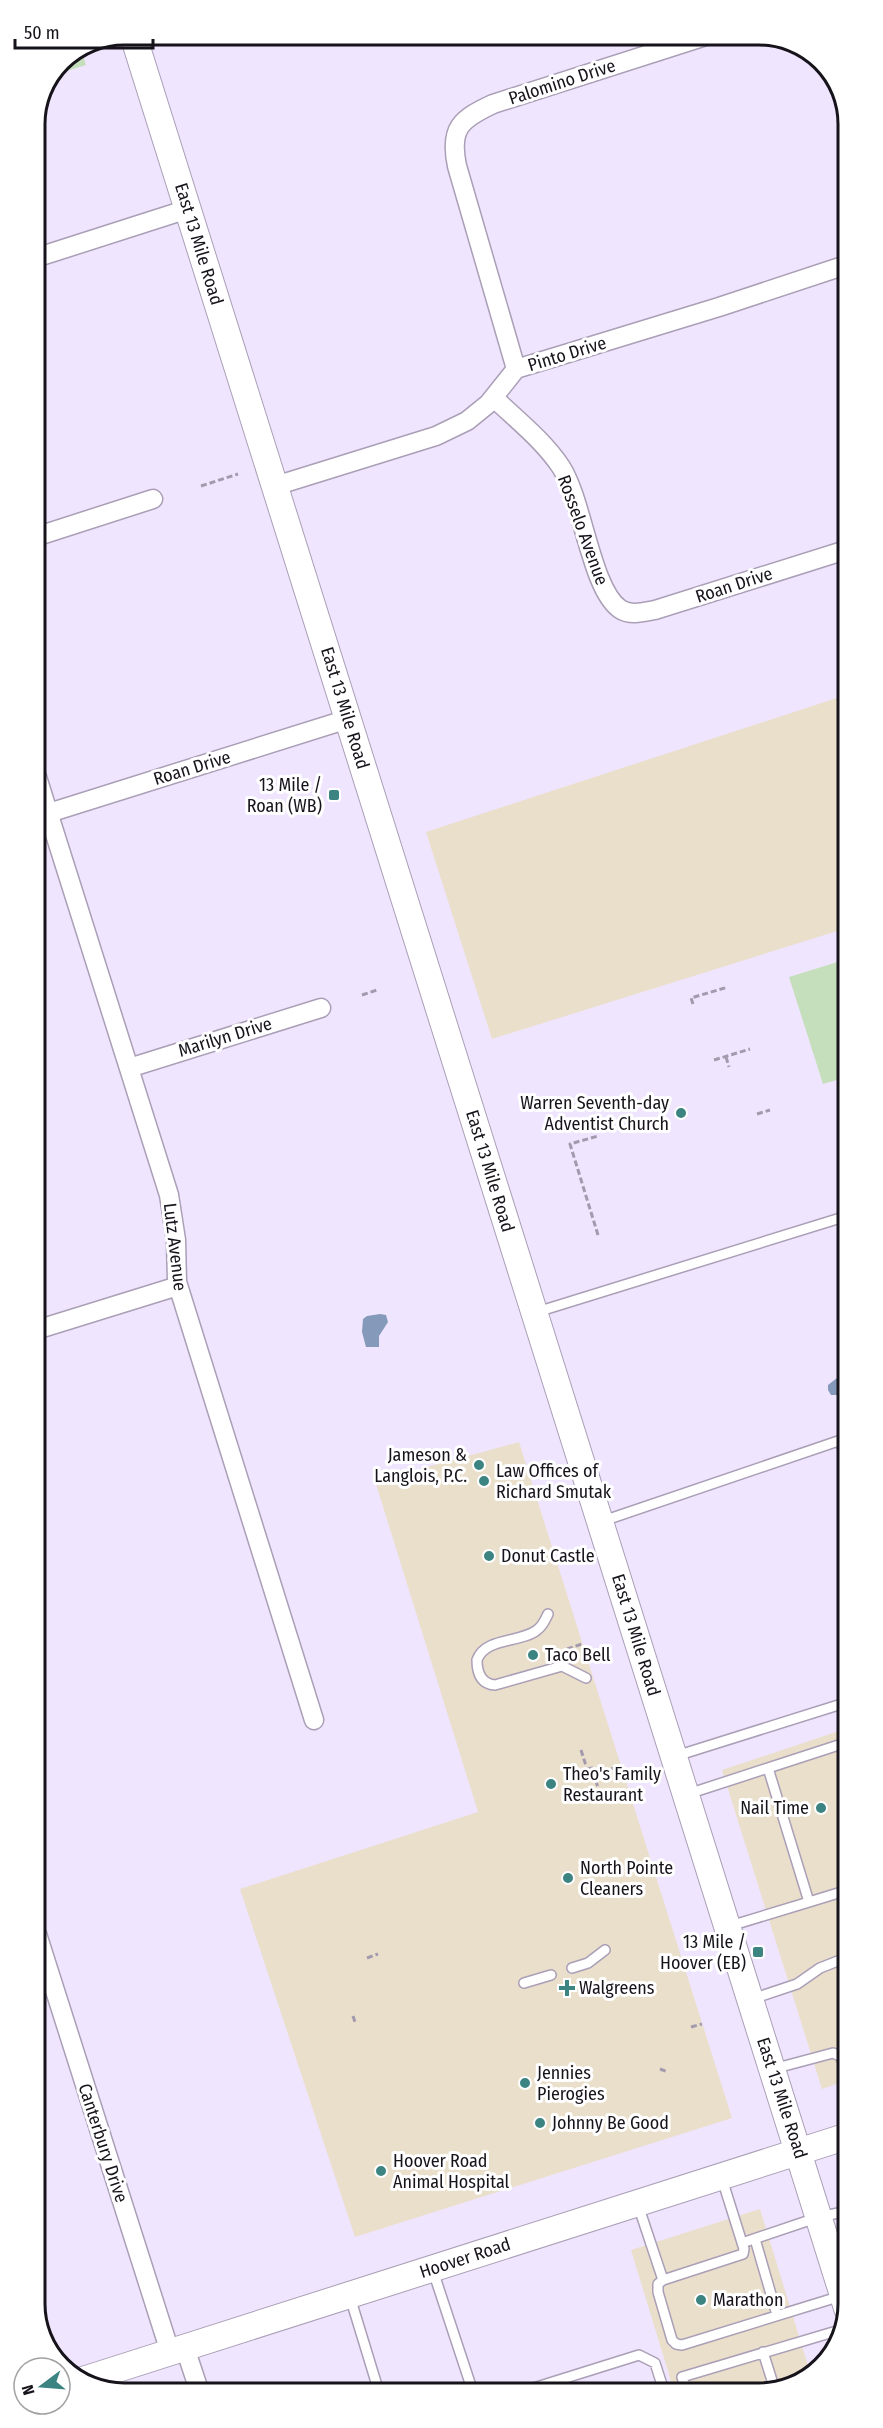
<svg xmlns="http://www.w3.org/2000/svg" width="883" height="2428" viewBox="0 0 883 2428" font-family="'Fira Sans Condensed',sans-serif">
	<rect width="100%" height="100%" fill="#f0e5fe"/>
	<path fill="#eadfcb" d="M846,695l1,233 -355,111 -66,-207z
		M519,1442l213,676 -377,119 -115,-348 238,-77 -103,-331z
		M848,1728v352l-26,9 -100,-319z
		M760,2209l50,163 -28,18 -108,1 -43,-141z"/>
	<path fill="#c5debc" d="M82,52l4,13 -32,10 7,-14z
		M844,960l3,10v107l-24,7 -34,-107z"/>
	<path fill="#8599ba" d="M380,1314l6,1 2,7 -9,14v11h-13l-4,-15 1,-13 4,-3z
		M847,1375v20h-16l-3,-5v-5l9,-7z"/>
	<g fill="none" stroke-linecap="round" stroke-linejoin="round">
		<defs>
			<path id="lane" d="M537,1312l310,-96
				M839,1441l8,15
				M603,1521l244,-83
				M548,1614c-3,6 -5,12 -11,16 -16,13 -52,7 -60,30 0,13 4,24 18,25l67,-19 24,12
				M676,1756l172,-54
				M768,1768l80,-26
				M688,1794l80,-26 41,134 -79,24
				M809,1902l39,-12
				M572,1968l16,-5 17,-13
				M524,1983l27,-8
				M752,1999l45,-15 23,-16 28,-11
				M773,2069l60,-16 7,3 8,16
				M638,2205l25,75 -5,4v8l14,48 4,4 6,1 159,-49
				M755,2239l22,76
				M742,2243l77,-26 29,-6
				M433,2271l40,121
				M663,2280l80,-26 1,-5 -22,-70
				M350,2297l29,95
				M763,2352l12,38
				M524,2391l115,-36 16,8 9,28
				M686,2391l-4,-14 158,-47"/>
			<path id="street" d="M35,258l153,-49
				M516,369l-59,-203c-8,-38 4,-47 36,-62l216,-69
				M494,398c23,22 49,42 67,69 22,34 30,122 59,142 10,7 24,3 35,1l191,-60
				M275,486l161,-50 31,-15 21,-17 28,-35 203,-62 127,-42
				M35,537l118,-38
				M36,774l133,421 7,45 1,42 137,438
				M36,817l312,-98
				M129,1068l192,-60
				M36,1330l142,-44
				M37,1934l133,418
				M185,2348l15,45"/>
			<path id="secondary" d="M133,35l714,2273
				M83,2380l765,-244"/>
		</defs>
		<use href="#lane" stroke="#aa9fb6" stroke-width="12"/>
		<use href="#street" stroke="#aa9fb6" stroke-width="21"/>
		<use href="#secondary" stroke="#aa9fb6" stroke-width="28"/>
		<path stroke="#a39aad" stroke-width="3" stroke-dasharray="6 3" stroke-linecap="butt" d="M201,486l37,-12
			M362,995l15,-5
			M693,1004l-2,-6 37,-11
			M726,1057l3,10
			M714,1060l36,-11
			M757,1114l13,-4
			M598,1235l-28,-91 28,-8
			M567,1649l15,-5
			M581,1750l6,19
			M587,1769l5,-1 7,23 -5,1
			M594,1774l27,-8
			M594,1792l2,9
			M367,1958l11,-4
			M353,2016l2,6
			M691,2027l11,-3
			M660,2069l8,3"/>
		<use href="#lane" stroke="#fff" stroke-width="9"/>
		<use href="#street" stroke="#fff" stroke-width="18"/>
		<use href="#secondary" stroke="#fff" stroke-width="26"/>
	</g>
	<g fill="#3c8482" stroke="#fff" stroke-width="2">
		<rect x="328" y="789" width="12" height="12" rx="3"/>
		<circle cx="681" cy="1113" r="6"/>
		<circle cx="479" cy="1465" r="6"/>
		<circle cx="484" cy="1481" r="6"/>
		<circle cx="489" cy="1556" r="6"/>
		<circle cx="533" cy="1655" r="6"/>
		<circle cx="551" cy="1784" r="6"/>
		<circle cx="821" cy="1808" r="6"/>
		<circle cx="568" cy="1878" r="6"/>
		<rect x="752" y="1946" width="12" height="12" rx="3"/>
		<path d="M564 1979h6v6h6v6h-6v6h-6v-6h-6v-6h6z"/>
		<circle cx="525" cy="2083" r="6"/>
		<circle cx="540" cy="2123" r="6"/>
		<circle cx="381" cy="2171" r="6"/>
		<circle cx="701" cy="2300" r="6"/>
	</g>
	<g text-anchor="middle" stroke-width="6" stroke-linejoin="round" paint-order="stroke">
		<g font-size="18" fill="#17131b" stroke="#fff">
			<text transform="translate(562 82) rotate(-18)" y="6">Palomino Drive</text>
			<text transform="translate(199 244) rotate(73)" y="6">East 13 Mile Road</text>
			<text transform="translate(567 354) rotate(-17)" y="6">Pinto Drive</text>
			<text transform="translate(583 530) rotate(70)" y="6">Rosselo Avenue</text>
			<text transform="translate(734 585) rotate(-18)" y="6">Roan Drive</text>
			<text transform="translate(345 708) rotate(73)" y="6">East 13 Mile Road</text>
			<text transform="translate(192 768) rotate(-17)" y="6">Roan Drive</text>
			<text transform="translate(225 1037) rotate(-17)" y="6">Marilyn Drive</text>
			<text transform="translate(490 1171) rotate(73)" y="6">East 13 Mile Road</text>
			<text transform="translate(175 1247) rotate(83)" y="6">Lutz Avenue</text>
			<text transform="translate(636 1635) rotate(73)" y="6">East 13 Mile Road</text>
			<text transform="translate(782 2098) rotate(72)" y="6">East 13 Mile Road</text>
			<text transform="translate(103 2143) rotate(72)" y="6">Canterbury Drive</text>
			<text transform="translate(465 2258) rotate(-18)" y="6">Hoover Road</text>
		</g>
		<g font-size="18" fill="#17131b" stroke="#fff" text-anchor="start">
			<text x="322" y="791" text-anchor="end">13 Mile /<tspan x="322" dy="21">Roan (WB)</tspan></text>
			<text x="669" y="1109" text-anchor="end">Warren Seventh-day<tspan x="669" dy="21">Adventist Church</tspan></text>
			<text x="467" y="1461" text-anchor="end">Jameson &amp;<tspan x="467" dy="21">Langlois, P.C.</tspan></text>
			<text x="496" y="1477">Law Offices of<tspan x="496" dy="21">Richard Smutak</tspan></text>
			<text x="501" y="1562">Donut Castle</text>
			<text x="545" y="1661">Taco Bell</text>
			<text x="563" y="1780">Theo's Family<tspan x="563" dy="21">Restaurant</tspan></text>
			<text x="809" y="1814" text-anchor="end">Nail Time</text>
			<text x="580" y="1874">North Pointe<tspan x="580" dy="21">Cleaners</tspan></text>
			<text x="746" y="1948" text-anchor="end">13 Mile /<tspan x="746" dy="21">Hoover (EB)</tspan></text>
			<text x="579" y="1994">Walgreens</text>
			<text x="537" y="2079">Jennies<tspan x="537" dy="21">Pierogies</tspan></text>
			<text x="552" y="2129">Johnny Be Good</text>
			<text x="393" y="2167">Hoover Road<tspan x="393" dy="21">Animal Hospital</tspan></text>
			<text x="713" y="2306">Marathon</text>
		</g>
	</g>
	<path d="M0 0H883V2428H0ZM124 45H759A79 79 0 0 1 838 124V2304A79 79 0 0 1 759 2383H124A79 79 0 0 1 45 2304V124A79 79 0 0 1 124 45Z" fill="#fff" fill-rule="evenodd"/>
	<path fill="none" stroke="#17131b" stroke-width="3" d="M124 45H759A79 79 0 0 1 838 124V2304A79 79 0 0 1 759 2383H124A79 79 0 0 1 45 2304V124A79 79 0 0 1 124 45Z"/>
	<g transform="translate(42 2386) rotate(254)"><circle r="28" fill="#ffffff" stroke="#a2a1a4" stroke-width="1.5"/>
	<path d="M0-4.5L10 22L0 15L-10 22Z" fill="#3c8482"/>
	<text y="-9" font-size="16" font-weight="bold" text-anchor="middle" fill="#17131b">N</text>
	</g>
	<path d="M15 39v9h138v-9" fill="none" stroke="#17131b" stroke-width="3"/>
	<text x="24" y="39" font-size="18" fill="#17131b" stroke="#ffffff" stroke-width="4.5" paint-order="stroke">50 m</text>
</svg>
